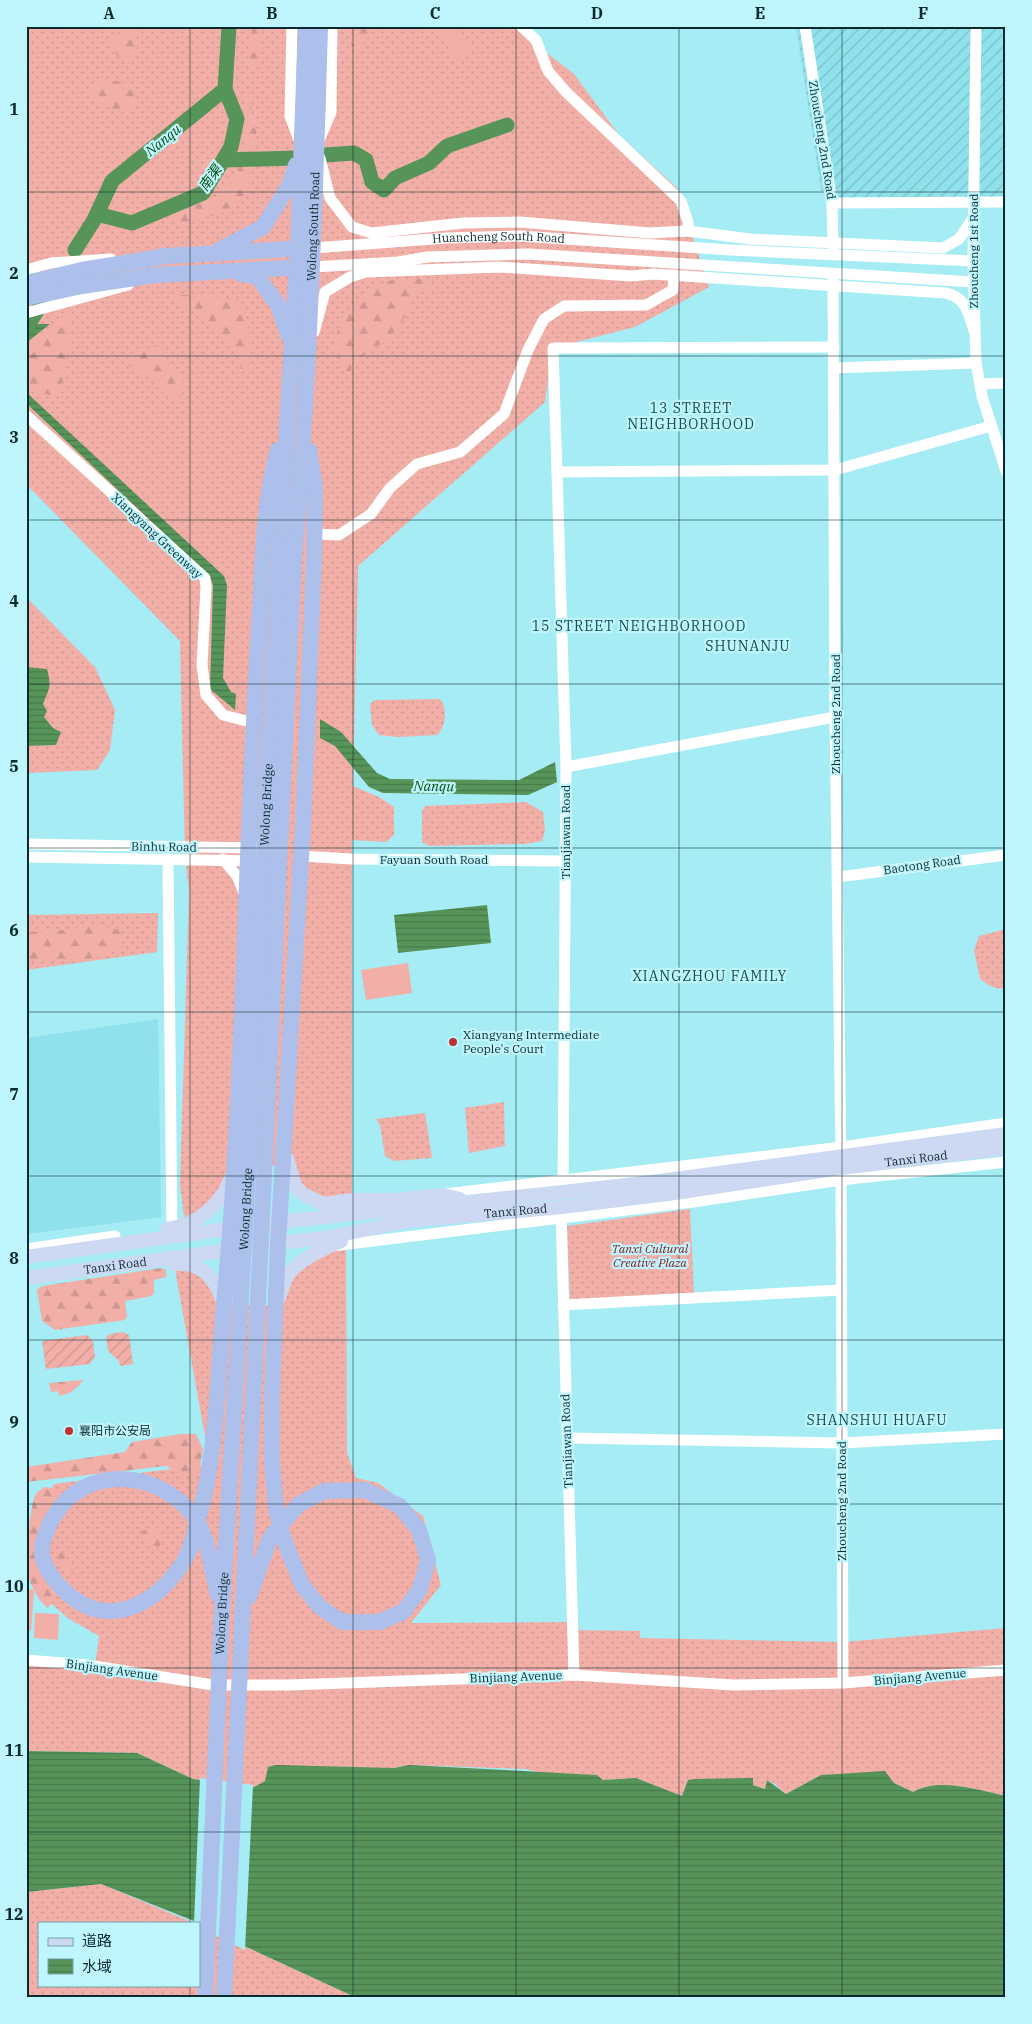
<svg xmlns="http://www.w3.org/2000/svg" width="1032" height="2024" viewBox="0 0 1032 2024" font-family="'IBM Plex Serif','Noto Sans SC',serif">
	<defs>
		<pattern id="industrial-furrows" width="10" height="10" patternUnits="userSpaceOnUse" patternTransform="scale(1.25)"><rect width="10" height="10" fill="#8fe1eb"/><path d="M-1 1l2-2M0 10L10 0M9 11l2-2" fill="none" stroke="#7ac1ca"/></pattern>
		<pattern id="grass-dots" width="8" height="8" patternUnits="userSpaceOnUse" patternTransform="scale(1.25)"><rect width="8" height="8" fill="#f2afa8"/><path d="M2 2h.1M6 6h.1" fill="none" stroke="#ce9791" stroke-width="1.8" stroke-linecap="round"/></pattern>
		<pattern id="forest-firs" width="22" height="20" patternUnits="userSpaceOnUse" patternTransform="scale(1.25)"><rect width="22" height="20" fill="#f2afa8"/><path d="M5 1l3.5 6h-7zM16 11l3.5 6h-7z" fill="#ce9791"/></pattern>
		<pattern id="garden-furrows" width="10" height="10" patternUnits="userSpaceOnUse" patternTransform="scale(1.25)"><rect width="10" height="10" fill="#f2afa8"/><path d="M-1 1l2-2M0 10L10 0M9 11l2-2" fill="none" stroke="#ce9791"/></pattern>
		<pattern id="water-rules" width="6" height="5" patternUnits="userSpaceOnUse" patternTransform="scale(1.25)"><rect width="6" height="5" fill="#569459"/><path d="M0 2.5h6" fill="none" stroke="#46794a"/></pattern>
	</defs>
	<rect width="100%" height="100%" fill="#a5ecf4"/>
	<path fill="#8fe1eb" d="M158,1019l3,198 -135,17v-196z"/>
	<path fill="url(#industrial-furrows)" d="M796,26h210v177h-174l-11,-13z"/>
	<path fill="url(#grass-dots)" d="M26,26h486l62,48 45,61 58,53 32,99 -74,40 -82,21 -8,54 -187,164 -5,220 26,11 15,10v28l-8,7 -34,-2v360c-44,6 -45,2 -65,-35l-52,3 -9,22 -41,35 -5,-41 9,-293 -4,-35 -5,-215 -154,-157z
		M26,597l69,70 20,43 -5,40 -13,20 -71,3z
		M440,699c8,10 6,27 -3,36l-39,2 -19,-2 -7,-10 -2,-21 5,-4z
		M526,802l17,10 2,19 -3,10 -17,3 -96,2 -7,-4v-31l3,-5z
		M158,913l-1,39 -131,18v-55z
		M1006,929v59c-11,2 -18,-3 -26,-9l-6,-29 5,-14z
		M504,1102l1,44 -36,7 -4,-45z
		M425,1113l7,45 -38,3 -9,-5 -5,-31 -4,-6z
		M690,1209l4,86 -124,7 -3,-76z
		M346,1244l1,209 9,25 22,5 45,33 18,69 -30,38 161,-1 1,8 67,1v7l203,4 163,-14v168c-29,-6 -66,-19 -93,-4l-19,-9 -73,-8 -35,19 -11,-10 -8,-4 -1,9 -13,-4v-7l-65,2 -6,16 -46,-18 -33,2 -62,-7 -15,-4 -117,-4 -15,3 -129,13 -13,7 -59,-9 -56,-26 -111,-2v-89l69,4 4,-30 -30,-17 -23,-20 -18,-35 8,-51 18,-29 156,-20 -36,-200 16,-1 34,41 52,2 15,-35z
		M101,1884l93,39h-155v62h160v-60l158,73h-331v-106z"/>
	<path fill="url(#forest-firs)" d="M252,26h8l-2,41 -9,6z
		M354,26h24l-22,25 -5,-2z
		M134,29c5,15 6,22 -7,34l-16,-13 -1,-9 10,-9z
		M104,80c23,1 25,4 35,24l-10,10c-17,-5 -33,-10 -41,-28z
		M247,89l10,47 -10,56 -22,20 -43,13 -16,-5c15,-8 58,-27 67,-40 15,-21 13,-66 14,-91z
		M431,279l-2,10 -16,4c-10,42 -28,48 -61,70l-1,8 -6,1c-20,-34 -4,-62 26,-82 5,-3 11,-8 17,-9 13,-3 29,-2 43,-2z
		M178,295l32,1 28,5c13,20 12,44 12,68h-9l-3,-18 -48,-42 -17,-7z
		M71,315l-3,40 -9,41 -21,-3 -12,-15v-26l6,-13z
		M158,345l25,36 -2,20 -16,-6 -17,-19 -22,-12 6,-11z
		M96,925l23,5 4,18c-15,7 -33,12 -49,13 -17,0 -32,-3 -48,1v-31c24,4 46,-4 70,-6z
		M161,1268l5,2v7l-12,3v14l-6,3 -23,4 2,15 -2,4 -70,10 -13,-9 -5,-31 5,-4z
		M83,1380c-6,9 -13,14 -24,16l-1,-5 -7,1 -2,-9z
		M181,1434h15l7,15 -4,23 -3,4h-11l-19,-10 -140,16v-15l99,-15 7,-10z
		M45,1487l17,3 -18,35 13,71 -9,12c-8,-5 -17,-22 -20,-32 -3,-11 2,-67 6,-78 2,-6 6,-8 11,-11z
		M160,1528l3,7 -3,11h-13l-8,-10 1,-5z
		M57,1551c11,4 13,12 16,23l-12,-8z"/>
	<path fill="url(#garden-furrows)" d="M123,1332l6,3 4,29 -13,2 -1,-5 -11,-10 -2,-14 4,-3z
		M87,1335l6,6 2,16 -5,7 -44,5 -4,-28z"/>
	<path fill="#f2afa8" d="M436,26h22l14,24 -17,10z
		M408,963l4,30 -46,7 -5,-30z
		M26,1589l8,1 -3,41 -5,-1z
		M35,1613l24,1 -1,26 -24,-2z"/>
	<path fill="url(#water-rules)" d="M26,324h24l-24,19z
		M26,392l198,184 3,9 -4,93 8,14 5,2 -1,16 -25,-21 3,-104 -3,-8 -184,-174z
		M26,667l21,2c5,19 2,19 -4,35l4,7 -3,6 9,11 8,4 -5,13 -30,1z
		M320,719l21,13 36,41 13,6 129,1 36,-18 2,20 -29,13 -145,-2 -14,-6 -34,-41 -15,-8z
		M487,905l4,38 -93,10 -4,-38z
		M26,1751l111,2 56,26 59,9 13,-7 3,-14 8,-2 118,3 15,-3 188,10 6,5 33,-2 46,18 6,-16 6,-1 59,-1v7l12,4 2,-9 19,14 35,-19 64,-4 9,12 19,9c27,-15 64,-2 93,4v202h-649l-158,-73v-2l-98,-39 -75,8z"/>
	<path fill="#a5ecf4" d="M200,1778l53,7 -8,165 -46,-22v-5h-5z"/>
	<g fill="none" stroke-linecap="round" stroke-linejoin="round">
		<path stroke="#569459" stroke-width="15" d="M325,155l29,-2 12,7 6,22 12,8 11,-12 34,-15 18,-17 60,-21
			M223,160l73,-2
			M97,214l35,9 71,-30 28,-46 6,-28 -12,-30
			M75,250l19,-30 18,-39 113,-92 4,-63
			M26,328l18,-28"/>
		<g stroke="#fff" stroke-width="11">
			<path d="M292,26l-2,90 9,24"/>
			<path d="M521,26l15,14 12,31 18,21 115,109 7,21v9"/>
			<path d="M805,26l27,177 1,44"/>
			<path d="M976,26l-3,235 3,102 6,33 24,75"/>
			<path d="M320,138l11,-26 1,-86"/>
			<path d="M320,158l10,40 22,29 26,8"/>
			<path d="M832,203l174,-1"/>
			<path d="M372,233l91,-10 57,-1 130,11 38,-2 62,8 193,9 16,-9 14,-21"/>
			<path id="s1" d="M314,248l132,-10 74,-2 211,14 242,11"/>
			<path d="M313,267l85,-5 29,-5 101,-3 445,28"/>
			<path d="M26,270l25,-7 60,-4"/>
			<path d="M367,272l133,-5 131,9 22,-2 292,19c22,4 23,21 30,40"/>
			<path d="M833,274l2,443 6,438"/>
			<path d="M26,313l102,-28"/>
			<path d="M314,332l11,-40 25,-15 25,-8"/>
			<path d="M834,347l-281,1 4,124 278,-2 156,-44"/>
			<path d="M834,368l142,-5"/>
			<path d="M980,384l26,-1"/>
			<path d="M26,415l179,163 1,9 -4,78 4,30 17,20 31,8"/>
			<path d="M557,472l9,295 -3,425"/>
			<path d="M314,534l25,1 32,-21 19,-26 27,-24 43,-12 44,-38 24,-64 16,-31 20,-13 82,-1 27,-15 1,-15"/>
			<path d="M566,767l269,-50"/>
			<path d="M26,844l229,4"/>
			<path d="M301,856l50,3 215,2"/>
			<path d="M26,857l228,4"/>
			<path d="M168,859l4,375"/>
			<path d="M223,859l14,17 7,17"/>
			<path d="M838,877l168,-22"/>
			<path d="M841,1173l2,510"/>
			<path d="M445,1194l397,-47 164,-24"/>
			<path d="M561,1212l13,463"/>
			<path d="M332,1246l361,-44 148,-22 165,-18"/>
			<path d="M26,1249l89,-13"/>
			<path d="M563,1305l278,-15"/>
			<path d="M568,1438l274,5 164,-9"/>
			<path d="M26,1660l62,5 125,20h75l286,-10 160,10 109,-2 163,-13"/>
		</g>
		<g stroke="#cdd9f3" stroke-width="14">
			<path d="M287,1158l8,28 8,8 20,10 29,-4h43l48,-5 17,4"/>
			<path d="M269,1223l369,-39 368,-50"/>
			<path d="M167,1229c32,-5 53,-23 65,-53"/>
			<path id="s2" d="M270,1244l55,-6 82,-17 155,-14 106,-13 173,-26 165,-20"/>
			<path d="M26,1257l215,-30"/>
			<path d="M174,1264c29,-2 41,14 50,40"/>
			<path id="s3" d="M26,1278l212,-29"/>
			<path d="M279,1298c3,-10 5,-18 11,-26 10,-12 36,-25 51,-31"/>
		</g>
		<g stroke="#acc0eb" stroke-width="16">
			<path d="M219,250l44,-23 26,-41 7,-21"/>
			<path d="M241,274l16,2 21,29 11,32"/>
			<path d="M26,283l56,-13 84,-14 141,-8"/>
			<path d="M26,298l56,-12 73,-11 151,-8"/>
			<path d="M218,1595c-6,-24 -9,-56 -23,-77 -34,-48 -109,-55 -141,-2 -6,9 -13,27 -12,38 2,17 19,35 32,45 45,32 95,-5 115,-48 4,-10 6,-21 9,-31 20,-70 19,-143 26,-215 18,-194 20,-389 30,-584 2,-43 4,-85 7,-128 2,-48 4,-96 17,-143"/>
			<path d="M249,1597l21,-59 28,-33 26,-14 41,-1 35,16 19,24 9,30 -8,29 -17,23 -24,10h-37l-22,-15 -18,-22 -19,-48 -7,-28 -4,-46v-68l6,-152 25,-418 11,-266 1,-72 -6,-37"/>
			<path id="s4" d="M205,1998l17,-387 24,-400 33,-654 19,-309 8,-222"/>
			<path id="s5" d="M224,1998l70,-1439c15,-178 21,-355 26,-533"/>
		</g>
	</g>
	<path fill="none" stroke="#0c2a2d" stroke-width="1" stroke-opacity="0.55" d="M190,26v1897M353,26v1972M516,26v1972M679,26v1972M842,26v1972M26,192h980M26,356h980M26,520h980M26,684h980M26,848h980M26,1012h980M26,1176h980M26,1340h980M26,1504h980M26,1668h980M26,1832h980M190,1985v13"/>
	<g fill="#be2f31" stroke="#bff6fd" stroke-width="2">
		<circle cx="453" cy="1042" r="5"/>
		<circle cx="69" cy="1431" r="5"/>
	</g>
	<g text-anchor="middle" stroke-width="4.5" stroke-linejoin="round" paint-order="stroke">
		<g font-size="12" fill="#0c2a2d" stroke="#bff6fd">
			<text transform="translate(822 140) rotate(81)" y="4">Zhoucheng 2nd Road</text>
			<text dy="4" stroke="none"><textPath href="#s5" startOffset="1774">Wolong South Road</textPath></text>
			<text dy="4" stroke="none"><textPath href="#s1" startOffset="185">Huancheng South Road</textPath></text>
			<text transform="translate(974 251) rotate(-90)" y="4">Zhoucheng 1st Road</text>
			<text transform="translate(157 536) rotate(43)" y="4">Xiangyang Greenway</text>
			<text transform="translate(836 714) rotate(-90)" y="4">Zhoucheng 2nd Road</text>
			<text dy="4" stroke="none"><textPath href="#s4" startOffset="1195">Wolong Bridge</textPath></text>
			<text transform="translate(566 832) rotate(-90)" y="4">Tianjiawan Road</text>
			<text transform="translate(164 847) rotate(1)" y="4">Binhu Road</text>
			<text x="434" y="864">Fayuan South Road</text>
			<text transform="translate(922 865) rotate(-8)" y="4">Baotong Road</text>
			<text dy="4" stroke="none"><textPath href="#s2" startOffset="652">Tanxi Road</textPath></text>
			<text dy="4" stroke="none"><textPath href="#s4" startOffset="790">Wolong Bridge</textPath></text>
			<text dy="4" stroke="none"><textPath href="#s2" startOffset="248">Tanxi Road</textPath></text>
			<text dy="4" stroke="none"><textPath href="#s3" startOffset="90">Tanxi Road</textPath></text>
			<text transform="translate(567 1441) rotate(-92)" y="4">Tianjiawan Road</text>
			<text transform="translate(842 1501) rotate(-90)" y="4">Zhoucheng 2nd Road</text>
			<text dy="4" stroke="none"><textPath href="#s4" startOffset="385">Wolong Bridge</textPath></text>
			<text transform="translate(112 1670) rotate(8)" y="4">Binjiang Avenue</text>
			<text transform="translate(516 1677) rotate(-2)" y="4">Binjiang Avenue</text>
			<text transform="translate(920 1677) rotate(-5)" y="4">Binjiang Avenue</text>
		</g>
		<g font-size="12" fill="#0c2a2d" stroke="#bff6fd" text-anchor="start">
			<text x="463" y="1039">Xiangyang Intermediate<tspan x="463" dy="14">People's Court</tspan></text>
			<text x="79" y="1435">襄阳市公安局</text>
		</g>
		<g font-size="12" font-style="italic" fill="#871f21" stroke="#bff6fd">
			<text x="650" y="1253">Tanxi Cultural<tspan x="650" dy="14">Creative Plaza</tspan></text>
		</g>
		<g font-size="14" font-style="italic" fill="#0a4f15" stroke="#bff6fd">
			<text transform="translate(163 140) rotate(-39)" y="5">Nanqu</text>
			<text transform="translate(210 178) rotate(-55)" y="5">南渠</text>
			<text transform="translate(434 786) rotate(1)" y="5">Nanqu</text>
		</g>
		<g font-size="14" letter-spacing="1" fill="#154d53" stroke="#bff6fd">
			<text x="691" y="413">13 STREET<tspan x="691" dy="16">NEIGHBORHOOD</tspan></text>
			<text x="639" y="631">15 STREET NEIGHBORHOOD</text>
			<text x="748" y="651">SHUNANJU</text>
			<text x="710" y="981">XIANGZHOU FAMILY</text>
			<text x="877" y="1425">SHANSHUI HUAFU</text>
		</g>
	</g>
	<rect width="1032" height="2024" fill="none" stroke="#bff6fd" stroke-width="55"/>
	<rect x="38" y="1922" width="162" height="65" fill="#bff6fd" stroke="#77a4aa"/>
	<rect x="48" y="1938" width="25" height="8" fill="#cdd9f3" stroke="#77a4aa"/>
	<text x="82" y="1946" font-size="15" fill="#0c2a2d">道路</text>
	<rect x="48" y="1959" width="25" height="15" fill="url(#water-rules)" stroke="#77a4aa"/>
	<text x="82" y="1972" font-size="15" fill="#0c2a2d">水域</text>
	<rect x="28" y="28" width="976" height="1968" fill="none" stroke="#0c2a2d" stroke-width="2"/>
	<g font-size="16" text-anchor="middle" font-weight="bold" fill="#0c2a2d">
		<text x="109" y="19">A</text>
		<text x="272" y="19">B</text>
		<text x="435" y="19">C</text>
		<text x="597" y="19">D</text>
		<text x="760" y="19">E</text>
		<text x="923" y="19">F</text>
		<text x="14" y="115">1</text>
		<text x="14" y="279">2</text>
		<text x="14" y="443">3</text>
		<text x="14" y="607">4</text>
		<text x="14" y="772">5</text>
		<text x="14" y="936">6</text>
		<text x="14" y="1100">7</text>
		<text x="14" y="1264">8</text>
		<text x="14" y="1428">9</text>
		<text x="14" y="1592">10</text>
		<text x="14" y="1756">11</text>
		<text x="14" y="1920">12</text>
	</g>
</svg>
